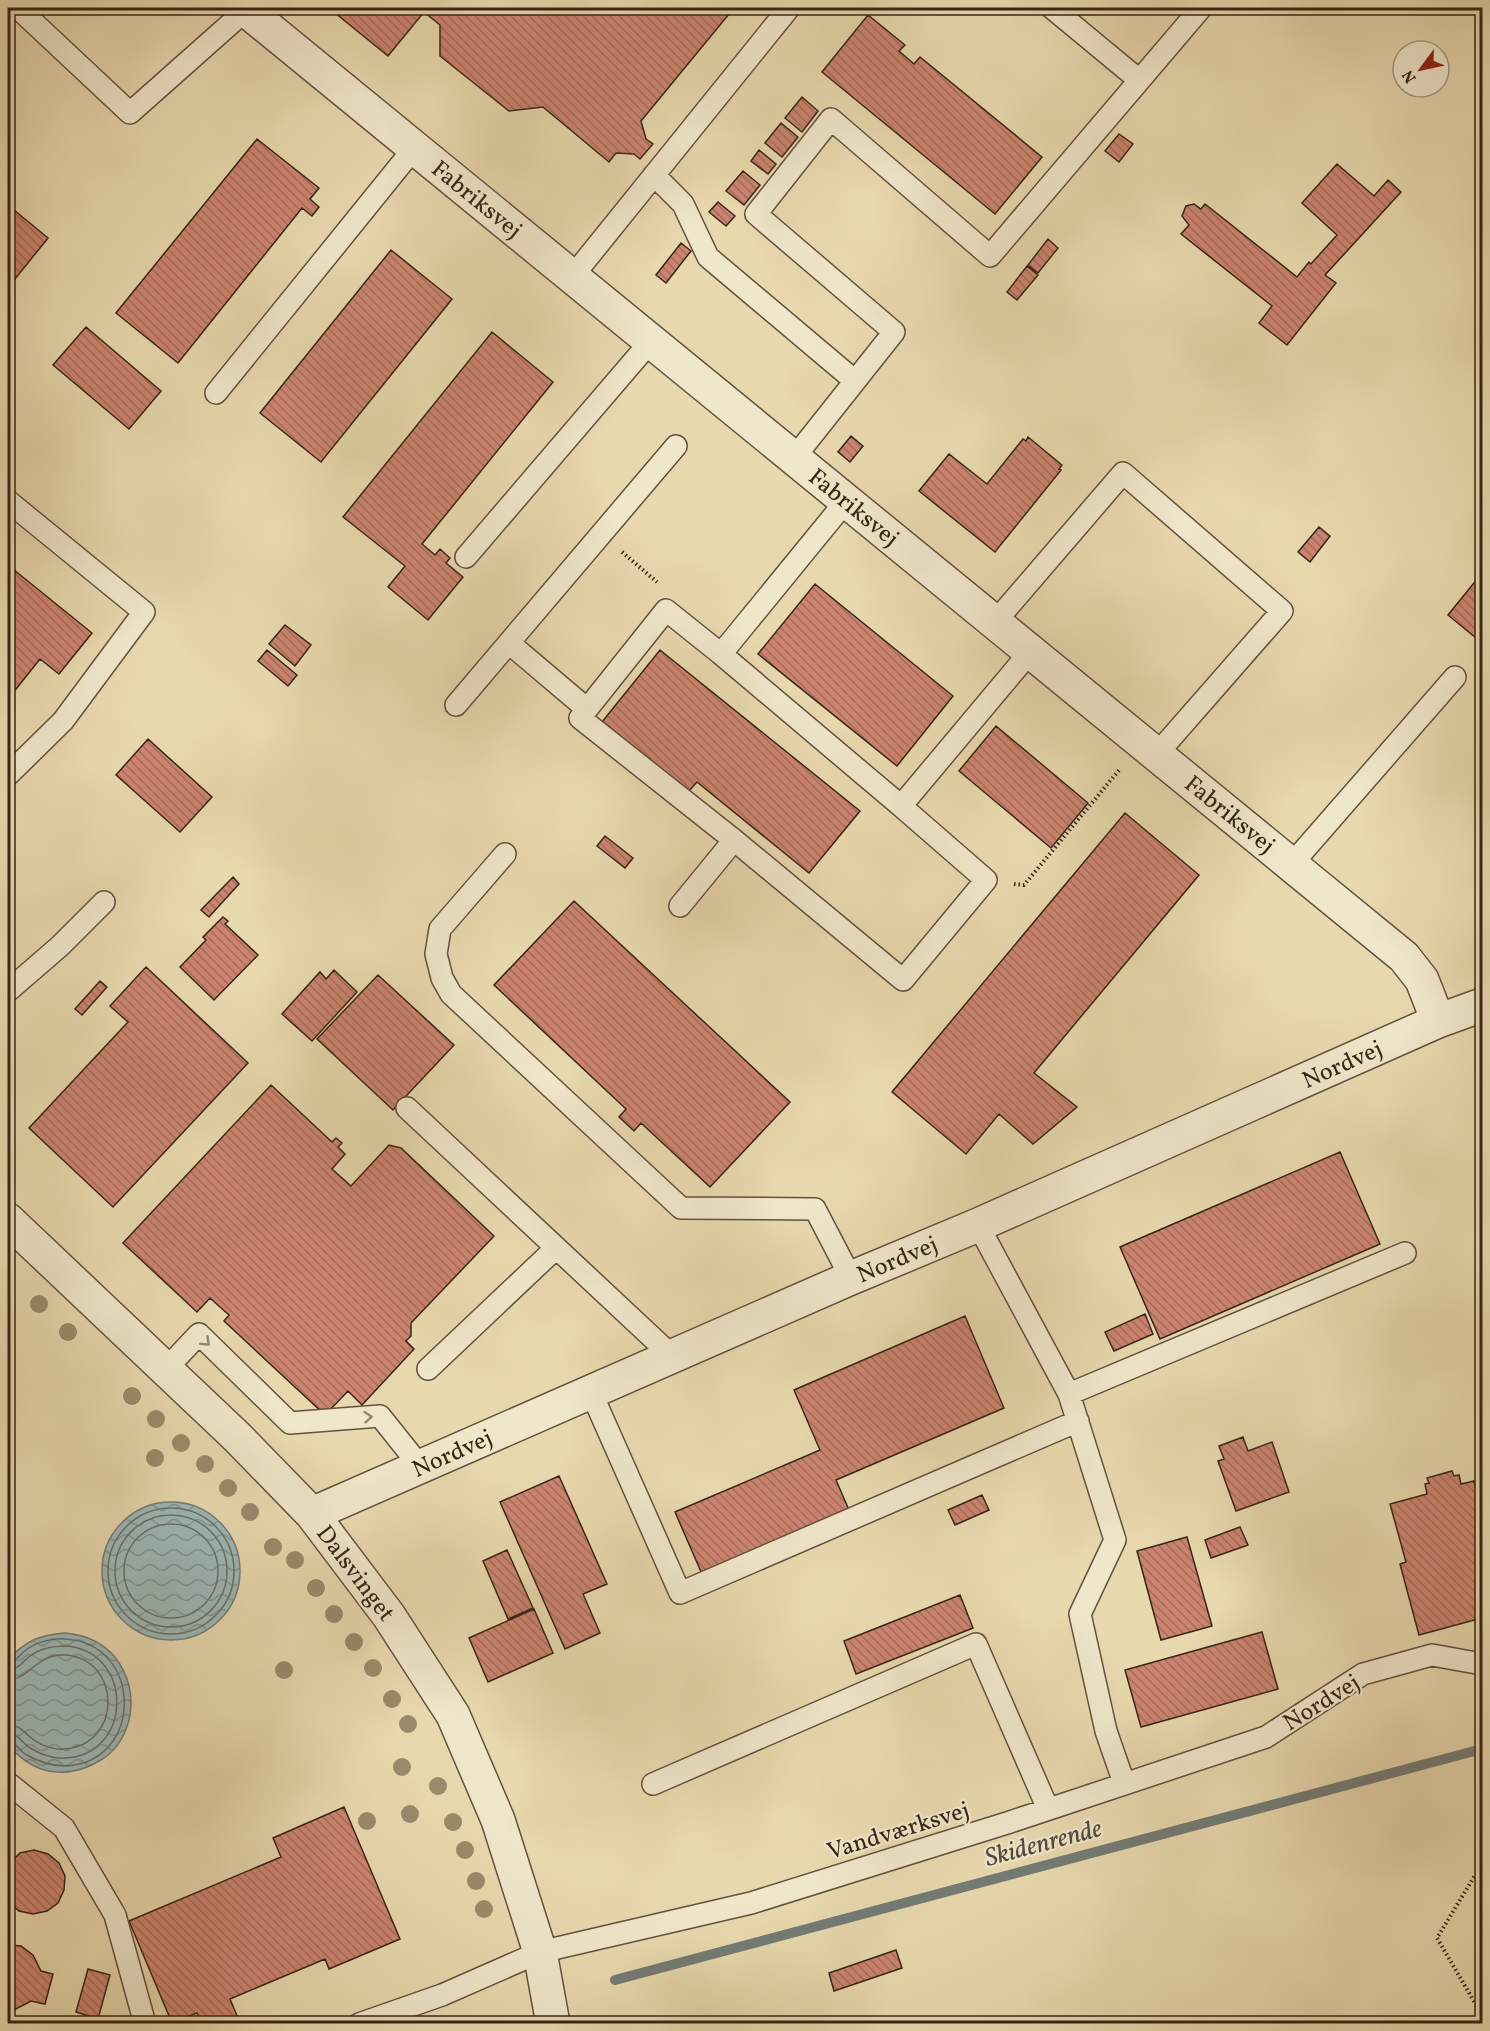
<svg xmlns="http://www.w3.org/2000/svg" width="1490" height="2031" viewBox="0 0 1490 2031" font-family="Vollkorn,serif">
	<defs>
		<pattern id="water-waves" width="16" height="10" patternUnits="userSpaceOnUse" patternTransform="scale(1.5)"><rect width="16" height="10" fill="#9cb7b6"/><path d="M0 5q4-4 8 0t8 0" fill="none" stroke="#809593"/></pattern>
		<pattern id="building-back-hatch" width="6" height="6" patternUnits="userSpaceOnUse" patternTransform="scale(1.5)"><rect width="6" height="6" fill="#cc8470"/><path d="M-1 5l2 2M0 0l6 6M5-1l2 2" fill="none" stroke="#a66c5b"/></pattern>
	</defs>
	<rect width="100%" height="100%" fill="#e8d8ae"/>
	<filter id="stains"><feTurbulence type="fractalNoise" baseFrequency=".00333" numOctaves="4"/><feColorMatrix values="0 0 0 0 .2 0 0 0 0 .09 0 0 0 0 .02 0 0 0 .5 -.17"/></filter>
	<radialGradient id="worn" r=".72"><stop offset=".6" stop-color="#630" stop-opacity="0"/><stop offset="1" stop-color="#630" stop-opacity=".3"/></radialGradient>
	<path fill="url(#water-waves)" stroke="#747c76" stroke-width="1.5" d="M102 1571a69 69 0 1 1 138 0a69 69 0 1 1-138 0Z
		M65,1633c8,1 16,2 23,5 38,15 53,60 36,96 -14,30 -53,45 -83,35 -14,-5 -24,-14 -33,-24v-86c19,-18 30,-24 57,-26z"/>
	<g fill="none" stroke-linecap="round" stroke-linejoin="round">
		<path stroke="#6a6e66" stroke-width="1.5" d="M108 1571a63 63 0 1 1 126 0a63 63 0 1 1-126 0Z
			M115 1571a56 56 0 1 1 112 0a56 56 0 1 1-112 0Z
			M124 1571a47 47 0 1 1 94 0a47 47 0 1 1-94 0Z
			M8,1663c8,-1 11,-8 18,-13 10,-8 26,-12 39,-11 79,4 79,124 0,127 -14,0 -28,-5 -40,-12 -6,-4 -9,-12 -17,-13
			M8,1670c10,0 14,-8 22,-14 9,-7 23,-10 35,-10 69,4 69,109 0,112 -12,1 -25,-4 -35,-10 -9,-6 -11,-14 -22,-14
			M8,1680c22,-1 29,-27 57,-25 58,4 57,91 -1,94 -10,1 -22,-3 -30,-9 -10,-7 -13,-15 -26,-15"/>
		<path stroke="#747c76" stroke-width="10" d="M615,1980l867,-231"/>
	</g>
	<path fill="url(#building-back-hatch)" stroke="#372417" stroke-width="1.5" d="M329,8h405l-93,113 5,18 7,5 -13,15 -6,-5 -18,-1 -7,9 -66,-55 -34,4 -69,-55v-31l-16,-13 -36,44z
		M868,15l37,30 -6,6 15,13 6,-7 122,100 -47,57 -173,-142z
		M802,97l16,14 -16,21 -17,-14z
		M781,123l17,14 -16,20 -17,-14z
		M1119,134l14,10 -14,18 -14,-11z
		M257,139l62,49 -9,11 9,8 -7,9 -10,-8 -124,155 -62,-50z
		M759,150l17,14 -8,10 -17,-13z
		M1337,164l37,32 14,-16 13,12 -76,83 11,8 -49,62 -28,-22 13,-17 -91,-72 8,-9 -7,-9 4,-10 8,-2 7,5 4,-5 92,73 12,-15 2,2 26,-29 -35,-32z
		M743,171l17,14 -16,20 -18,-14z
		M718,202l17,14 -9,10 -17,-14z
		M8,205l40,33 -37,46 -3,-3z
		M1048,239l10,9 -20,25 -10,-8z
		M681,243l10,8 -25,32 -10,-8z
		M391,250l61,49 -131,163 -61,-49z
		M1027,266l11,9 -21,25 -10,-8z
		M86,327l75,64 -32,38 -76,-64z
		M492,332l61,50 -131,162 13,11 5,-6 10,9 -4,5 17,14 -35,43 -40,-33 17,-21 -62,-49z
		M851,436l12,10 -13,16 -12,-10z
		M1028,437l34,28 -3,4 2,1 -66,82 -76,-61 30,-37 38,30 36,-45 3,2z
		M1319,527l11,9 -20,26 -12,-10z
		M8,565l84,68 -33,41 -19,-15 -32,40z
		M1482,573v70l-34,-28z
		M815,584l138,112 -56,70 -139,-112z
		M285,625l26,20 -16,21 -26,-22z
		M267,650l30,25 -9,11 -30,-25z
		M660,650l200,161 -51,62 -112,-91 -9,10 -86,-70z
		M996,726l92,77 -37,45 -92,-77z
		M148,739l64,58 -32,35 -64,-57z
		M1125,813l74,62 -165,198 43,34 -44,37 -34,-30 -33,40 -74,-62z
		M605,836l28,22 -8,10 -28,-22z
		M233,877l6,7 -30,33 -8,-7z
		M574,901l216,201 -80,85 -69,-64 -7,8 -15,-14 7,-8 -132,-124z
		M223,917l5,4 -3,3 33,31 -44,45 -34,-33 26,-27 -3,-3z
		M146,967l102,96 -135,144 -84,-79 99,-106 -18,-16z
		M334,970l23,22 -45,49 -30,-27 38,-42 6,7z
		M378,975l76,70 -61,65 -76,-71z
		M100,981l7,6 -25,28 -7,-6z
		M271,1085l61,57 4,-4 6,5 -4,4 7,7 -13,15 19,17 38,-41 12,3 93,88 -83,87v13l-5,5 8,8 -52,56 -14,-14 -23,24 -101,-94 5,-6 -19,-17 -13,14 -74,-69z
		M1340,1152l40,92 -220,95 -40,-92z
		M1145,1314l8,20 -39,17 -9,-19z
		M965,1316l39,92 -168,72 13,30 -147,64 -27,-62 145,-62 -26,-60z
		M1243,1437l5,14 24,-9 17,50 -53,19 -18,-50 6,-2 -5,-13z
		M1452,1471l2,5 5,-1 2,9 13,-3 8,32v105l-63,17 -19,-71 6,-2 -16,-58 37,-10 -2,-10 4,-1 -2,-5z
		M559,1476l48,108 -24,10 17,39 -35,16 -65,-147z
		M982,1495l7,15 -34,15 -7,-15z
		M1240,1527l8,18 -37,13 -6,-18z
		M1187,1537l25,89 -51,14 -24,-89z
		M507,1550l26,58 -25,11 -25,-58z
		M960,1595l13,33 -117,46 -12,-33z
		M534,1609l19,44 -65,29 -19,-44z
		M1262,1632l16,57 -137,38 -16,-57z
		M344,1807l56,132 -71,30 -4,-10 -95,40 8,19 -14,6h-22l-5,-11 -25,10 -43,-102 152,-64 -8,-19z
		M34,1850l14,4 11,9 6,13 -1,14 -6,13 -11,8 -14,3 -14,-3 -11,-9v-37l12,-12z
		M8,1945l13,1 12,9 8,16 12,3 -8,30 -14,-3 -17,9 -6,-1z
		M896,1950l6,18 -68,23 -5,-18z
		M88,1969l22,6 -12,44 -22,-7z"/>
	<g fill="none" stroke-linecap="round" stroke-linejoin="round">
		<defs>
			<path id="service" d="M18,8l112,105 116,-103
				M1052,8l87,72
				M654,175l29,29 25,53 147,124
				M572,277l217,-269
				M216,393l199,-246
				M794,458l100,-126 -138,-118 75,-95 159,137 211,-248
				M8,501l136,111 -81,109 -55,54
				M846,501l-125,153 180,152 129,-154
				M466,557l185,-216
				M995,622l128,-149 159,138 -126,144
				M509,643l78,66
				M721,654l-55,-44 -86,108 154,122
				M456,705l220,-259
				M505,854l-65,75 -4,25 6,24 9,16 230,214 134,1 36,69
				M1291,865l164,-188
				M680,906l54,-66 169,140 83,-100 -85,-74
				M8,991l52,-45 44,-44
				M407,1108l265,248
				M978,1225l91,169 46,146 -35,74 26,117 18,52
				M166,1369l33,-35 91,89 90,-7 40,50
				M428,1369l128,-121
				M591,1392l89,201 398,-172
				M1069,1394l336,-141
				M8,1783l56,45 51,87 30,109
				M653,1784l323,-140 72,165
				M359,2024l83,-29 98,-43 211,-49 256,-80 259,-86 97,-63 69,-19 50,9"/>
			<path id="minor" d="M246,10l1158,947 18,23 16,41
				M8,1220l229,217 75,77 77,102 64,99 45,105 42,132 13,72
				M312,1514l539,-236 127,-53 460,-204 44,-16"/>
		</defs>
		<use href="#service" stroke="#63513d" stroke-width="24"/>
		<use href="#minor" stroke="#63513d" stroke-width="36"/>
		<path stroke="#372417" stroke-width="4" stroke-dasharray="1.5 3" stroke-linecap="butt" d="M622,552l35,30
			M1014,884l10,1 96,-116
			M1482,1868l-2,-1 -43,71 45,77"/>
		<use href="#service" stroke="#f0e6ca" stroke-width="21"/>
		<use href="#minor" stroke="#f0e6ca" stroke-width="33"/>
	</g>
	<g fill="#998a6b">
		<circle cx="39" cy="1304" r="9"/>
		<circle cx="68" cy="1332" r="9"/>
		<circle cx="132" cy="1396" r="9"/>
		<circle cx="156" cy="1419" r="9"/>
		<circle cx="181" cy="1443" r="9"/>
		<circle cx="155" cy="1458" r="9"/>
		<circle cx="205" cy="1464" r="9"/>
		<circle cx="228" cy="1488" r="9"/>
		<circle cx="250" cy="1512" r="9"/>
		<circle cx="273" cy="1547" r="9"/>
		<circle cx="295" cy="1560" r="9"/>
		<circle cx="316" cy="1588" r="9"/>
		<circle cx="334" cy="1614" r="9"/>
		<circle cx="354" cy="1642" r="9"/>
		<circle cx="373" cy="1668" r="9"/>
		<circle cx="284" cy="1670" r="9"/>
		<circle cx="392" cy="1699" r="9"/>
		<circle cx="408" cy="1724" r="9"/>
		<circle cx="402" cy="1767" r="9"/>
		<circle cx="438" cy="1786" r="9"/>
		<circle cx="410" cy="1814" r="9"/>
		<circle cx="367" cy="1821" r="9"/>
		<circle cx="453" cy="1822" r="9"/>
		<circle cx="465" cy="1850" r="9"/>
		<circle cx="476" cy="1881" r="9"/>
		<circle cx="484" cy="1909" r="9"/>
	</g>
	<defs><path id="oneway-chevron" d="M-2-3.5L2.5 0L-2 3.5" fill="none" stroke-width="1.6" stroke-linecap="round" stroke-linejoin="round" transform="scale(1.5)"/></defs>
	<g stroke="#948570">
		<use href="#oneway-chevron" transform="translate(206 1342) rotate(44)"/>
		<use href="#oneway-chevron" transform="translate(368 1417) rotate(-5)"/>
	</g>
	<g text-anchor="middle" stroke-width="4.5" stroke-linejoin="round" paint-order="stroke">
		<g font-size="24" fill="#372417" stroke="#f0e6ca">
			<text transform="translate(477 199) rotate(39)" y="8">Fabriksvej</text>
			<text transform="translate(854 507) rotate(39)" y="8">Fabriksvej</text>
			<text transform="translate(1230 814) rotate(39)" y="8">Fabriksvej</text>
			<text transform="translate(1342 1064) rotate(-24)" y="8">Nordvej</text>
			<text transform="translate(897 1259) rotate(-23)" y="8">Nordvej</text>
			<text transform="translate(452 1453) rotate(-24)" y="8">Nordvej</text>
			<text transform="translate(356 1573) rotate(53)" y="8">Dalsvinget</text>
			<text transform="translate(1321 1702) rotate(-32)" y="8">Nordvej</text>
			<text transform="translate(898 1830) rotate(-17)" y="8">Vandværksvej</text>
		</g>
		<g font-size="26" font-style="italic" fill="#50493f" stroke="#f0e6ca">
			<text transform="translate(1043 1842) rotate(-15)" y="9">Skidenrende</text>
		</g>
	</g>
	<rect width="1490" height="2031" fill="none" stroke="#e8d8ae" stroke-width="30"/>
	<rect x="9" y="9" width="1472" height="2013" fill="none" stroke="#372417" stroke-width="3"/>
	<rect x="15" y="15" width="1460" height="2001" fill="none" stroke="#372417" stroke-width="1.5"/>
	<g transform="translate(1421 69) rotate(237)"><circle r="28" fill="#f0e6ca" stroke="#a69882" stroke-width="1.5"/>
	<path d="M0-4.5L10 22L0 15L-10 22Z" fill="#8f2418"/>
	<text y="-9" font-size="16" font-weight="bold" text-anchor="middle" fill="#372417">N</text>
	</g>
	<rect width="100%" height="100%" filter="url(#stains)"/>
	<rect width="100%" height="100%" fill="url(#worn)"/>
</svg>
